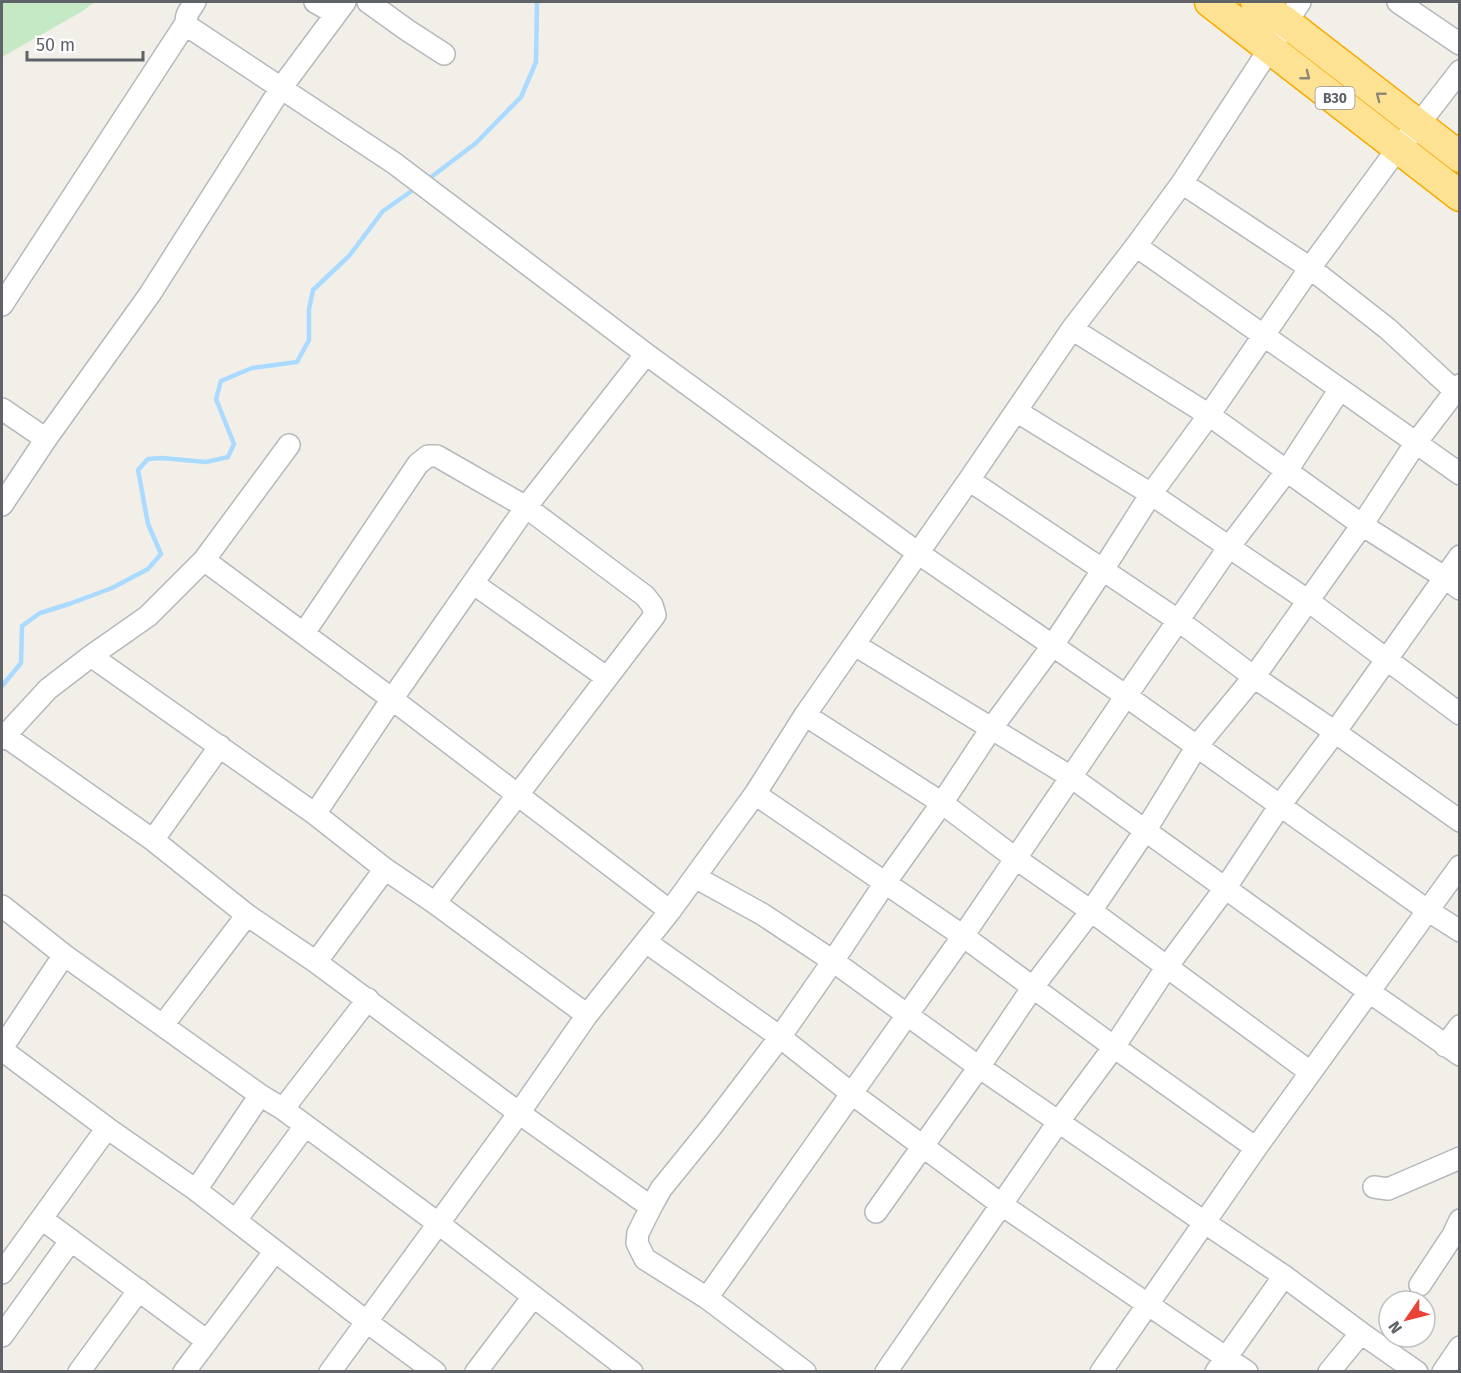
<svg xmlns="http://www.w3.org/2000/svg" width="1461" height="1373" viewBox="0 0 1461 1373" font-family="'Fira Sans',sans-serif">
	<rect width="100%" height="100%" fill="#f1efe8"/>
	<path fill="#c5e8c5" d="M2,2h93l-14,10 -79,45z"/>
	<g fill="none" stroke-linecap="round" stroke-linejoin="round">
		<path stroke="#aadaff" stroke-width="4.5" d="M426,181l50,-38 45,-46 15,-35 1,-60
			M2,686l19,-23 1,-37 18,-13 29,-9 43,-16 36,-19 13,-15 -13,-30 -10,-54 10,-11 14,-1 44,4 22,-5 6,-13 -18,-45 5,-18 31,-13 45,-6 12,-22v-31l4,-19 36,-34 34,-45 33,-23"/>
		<defs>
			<path id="minor" d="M195,2c-5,8 -13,16 -6,25l205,136 252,191 272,199 208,143 301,214 33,21
				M315,2l21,12
				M368,2l39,28 37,24
				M1398,2l62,42
				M1182,183l128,85 78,61 67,62
				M1136,246l204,143 120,85
				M2,305l184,-282
				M1072,329l137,86 153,110 82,52 16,12
				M2,409l44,30
				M1016,411l135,83 156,106 153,114
				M969,480l210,141 75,56 81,55 125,89
				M2,505l44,-66 104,-145 131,-206 64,-86
				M204,560l188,139 278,212
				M474,584l132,93
				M304,633l114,-169 10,-8h9l89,51 119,89 7,9 3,10 -220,288
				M855,645l216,132 297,214 92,64
				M91,656l224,158 70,55 50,34 152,112
				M805,715l137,88 73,55 76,53 219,161
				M5,736l148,104 94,75 69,47 203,151 132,94
				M2,739l46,-50 43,-33 57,-40 56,-56 85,-115
				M755,794l208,142 151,111 142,101
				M315,814l77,-115 134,-192 120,-153
				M153,840l67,-94
				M695,877l67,37 71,47 146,106 225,155 80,54 77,57 56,39
				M2,906l62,49 196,140 23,14 156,115 193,148
				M646,942l134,95 71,56 151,112 245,167
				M316,962l69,-93
				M163,1025l84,-110
				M1445,1046l15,-20
				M2,1048l62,-93
				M2,1050l105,78 89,62 171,132 68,50
				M283,1109l85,-110
				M1374,1187l14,2 72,-31
				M196,1190l64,-95
				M876,1212l103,-145 54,-80 58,-76 54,-80 52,-85 57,-69 108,-152 53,-81 45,-59
				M42,1219l165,122
				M236,1220l69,-94
				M2,1273l105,-145
				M1420,1285l33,-50 7,-15
				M707,1298l256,-362 163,-240 103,-149 57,-75 54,-83
				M2,1336l69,-96
				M79,1372l60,-82
				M184,1372l91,-121
				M330,1372l189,-259 68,-98 83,-104 85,-117 50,-79 164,-235 103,-151 64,-83 46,-63 118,-181
				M476,1372l57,-75
				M805,1372l-98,-74 -62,-39 -8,-16 1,-10 13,-26 10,-18 51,-63 68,-89 53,-76 52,-78 57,-80 49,-74 62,-84 49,-74 49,-77 58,-79 101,-147 88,-120 20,-23 42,-54
				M886,1372l173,-251 55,-74 52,-79 60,-81 55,-83 54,-72 125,-176
				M1101,1372l155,-224 204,-282
				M1216,1372l68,-96
				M1329,1372l32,-39
				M1443,1372l17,-25"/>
			<path id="highway" d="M1210,2l250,194
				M1256,2l31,21 173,134"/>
		</defs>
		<use href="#minor" stroke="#b5b8bc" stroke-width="24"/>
		<use href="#highway" stroke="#f9ab00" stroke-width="33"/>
		<use href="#minor" stroke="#fff" stroke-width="21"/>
		<use href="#highway" stroke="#fde293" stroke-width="30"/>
	</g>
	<defs><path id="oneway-chevron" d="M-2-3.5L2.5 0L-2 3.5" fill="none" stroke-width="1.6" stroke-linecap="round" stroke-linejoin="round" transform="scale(1.5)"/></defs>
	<g stroke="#8e8975">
		<use href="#oneway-chevron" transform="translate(1306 76) rotate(38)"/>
		<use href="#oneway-chevron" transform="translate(1380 96) rotate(-142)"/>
	</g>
	<g text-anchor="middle" stroke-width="4.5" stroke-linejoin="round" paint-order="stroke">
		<rect fill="#fff" stroke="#8f9295" stroke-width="1.5" x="1315.5" y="87" width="39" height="22" rx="4.5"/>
		<g font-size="14" font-weight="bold" fill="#5f6368">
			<text x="1335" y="103">B30</text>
		</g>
	</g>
	<rect width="1461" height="1373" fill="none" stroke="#5f6368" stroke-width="6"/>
	<g transform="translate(1407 1319) rotate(235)"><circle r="28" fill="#ffffff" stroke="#bfc1c3" stroke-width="1.5"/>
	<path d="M0-4.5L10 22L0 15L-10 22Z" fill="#ea4335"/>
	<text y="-9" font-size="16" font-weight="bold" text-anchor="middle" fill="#5f6368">N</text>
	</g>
	<path d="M27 51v9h116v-9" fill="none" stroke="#5f6368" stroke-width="3"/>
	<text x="36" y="51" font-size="18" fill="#5f6368" stroke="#ffffff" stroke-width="4.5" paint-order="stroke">50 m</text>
</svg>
